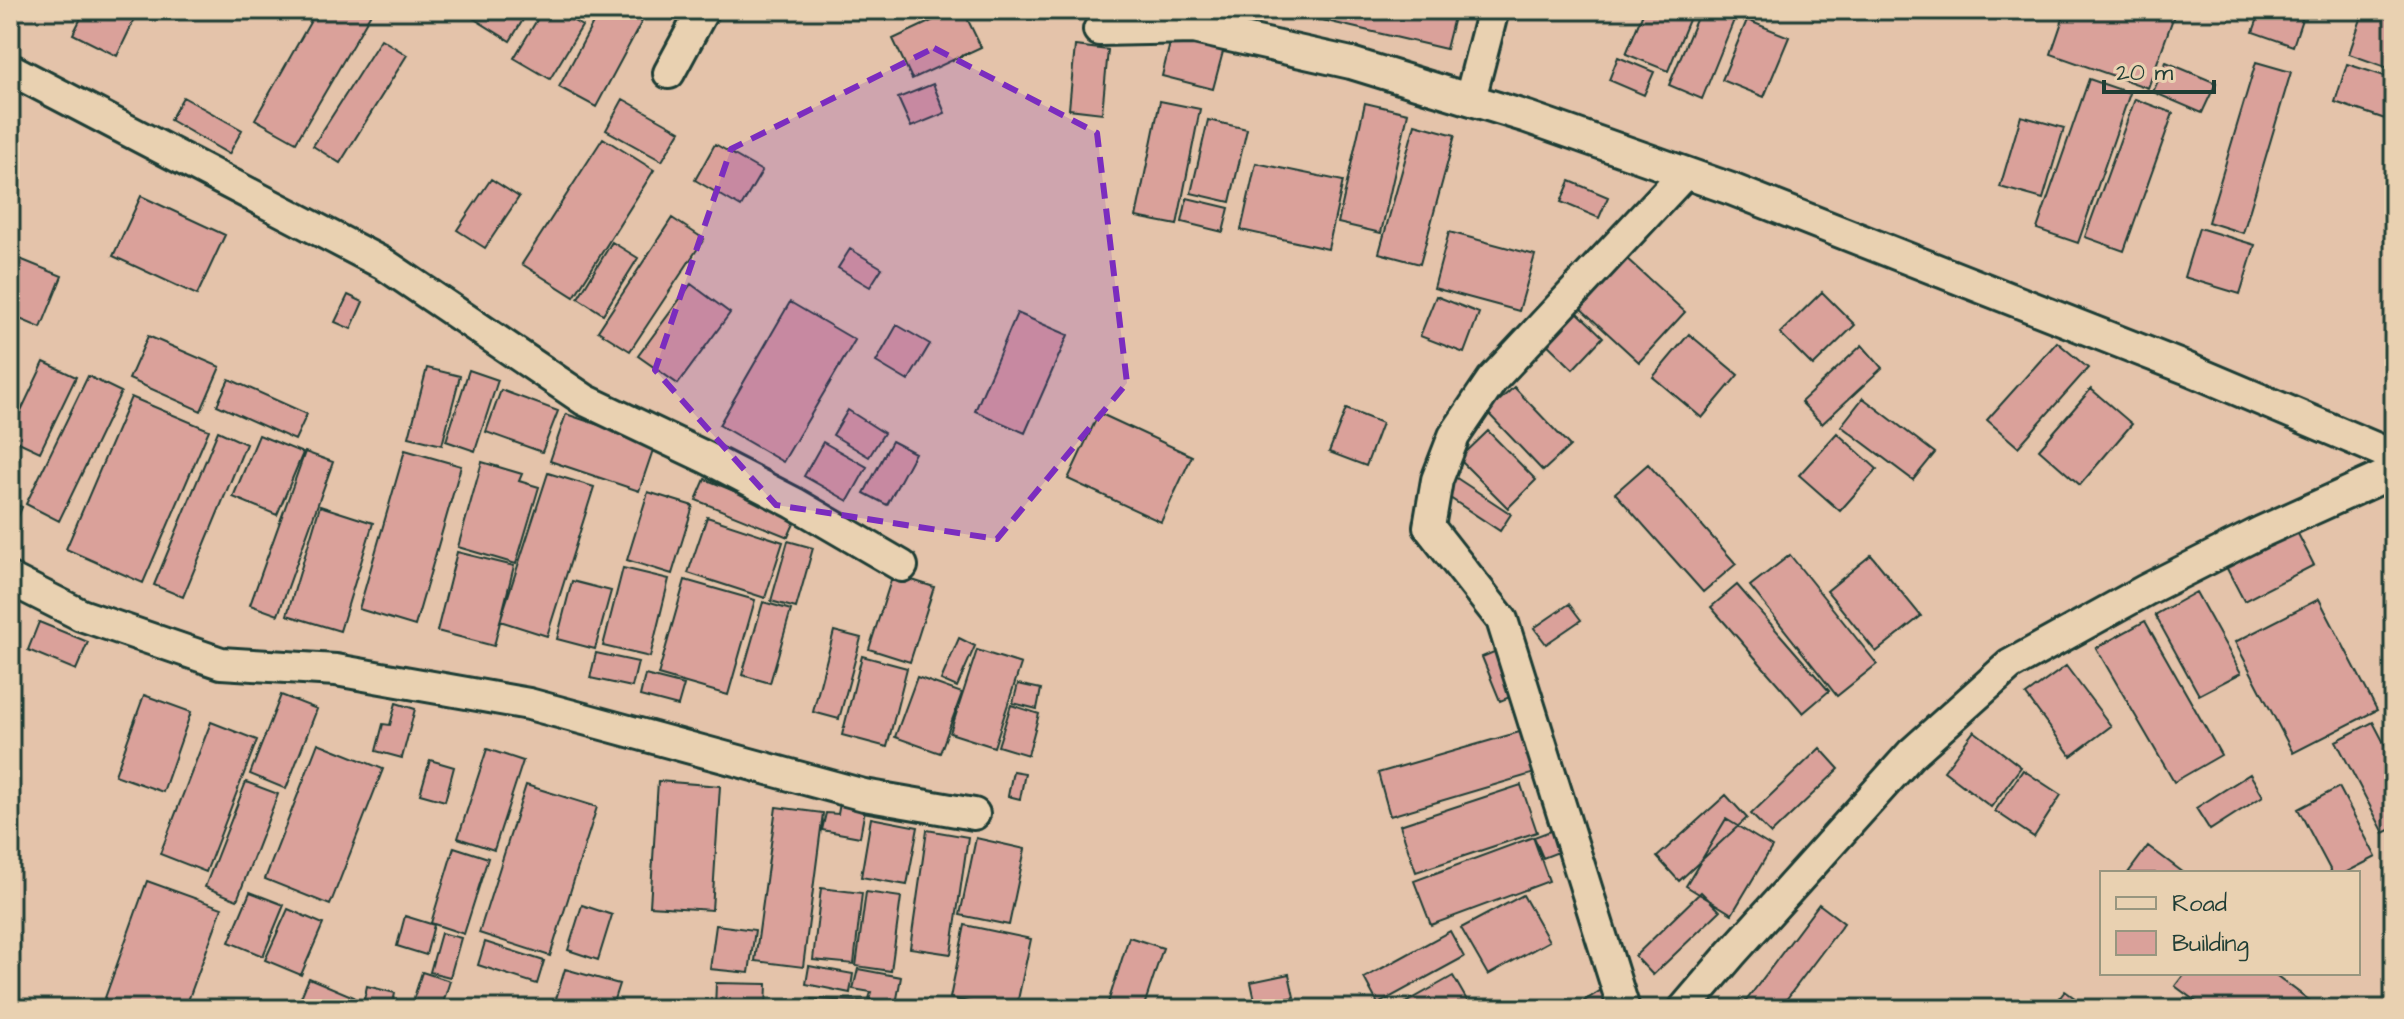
<svg xmlns="http://www.w3.org/2000/svg" width="2404" height="1019" viewBox="0 0 2404 1019" font-family="'Architects Daughter',sans-serif">
	<rect width="100%" height="100%" fill="#e4c3aa"/>
	<filter id="ink" filterUnits="userSpaceOnUse"><feTurbulence type="fractalNoise" baseFrequency=".0125" numOctaves="2"/><feDisplacementMap in="SourceGraphic" scale="16" xChannelSelector="R" yChannelSelector="G"/><feConvolveMatrix kernelMatrix="1 2 1 2 8 2 1 2 1" color-interpolation-filters="sRGB"/></filter>
	<g filter="url(#ink)">
		<path fill="#daa19a" stroke="#1f3d34" stroke-width="2" d="M10,10h13l-13,27z
			M85,10h54l-22,46 -44,-22z
			M317,10h56l-77,132 -41,-23z
			M460,10h69l-19,31z
			M543,10h12l27,16 -32,53 -36,-21z
			M600,10h48l-52,97 -37,-20z
			M955,10h8l18,37 -69,32 -19,-40z
			M1444,10l11,3 -9,36 -162,-38z
			M1644,10h49l-25,61 -42,-17z
			M1700,10h38l-36,89 -33,-14z
			M2066,10h110l-28,78 -97,-34z
			M2261,10h44l-12,36 -40,-14z
			M2364,10h30v60l-45,-16z
			M1747,20l42,17 -25,60 -42,-17z
			M1172,35l52,13 -11,41 -51,-13z
			M381,39l26,16 -67,108 -27,-17z
			M1075,46l33,4 -6,63 -33,-4z
			M1618,57l36,15 -10,23 -35,-15z
			M2166,62l50,21 -14,30 -49,-21z
			M2256,62l35,10 -48,161 -35,-11z
			M2347,64l47,15v43l-59,-20z
			M2089,79l41,14 -52,150 -41,-14z
			M933,84l12,29 -34,14 -13,-29z
			M183,97l59,33 -13,24 -59,-34z
			M623,99l57,32 -18,30 -56,-31z
			M2135,99l38,14 -49,138 -39,-14z
			M1160,101l40,8 -23,116 -41,-8z
			M1365,103l43,10 -27,120 -43,-10z
			M2021,116l43,12 -21,71 -43,-12z
			M1208,120l39,9 -17,73 -39,-9z
			M1415,124l40,11 -35,129 -41,-11z
			M603,138l51,32 -80,127 -52,-33z
			M715,144l47,27 -21,36 -46,-27z
			M1256,163l87,18 -15,68 -87,-19z
			M491,179l28,18 -34,51 -28,-18z
			M1570,181l38,16 -9,21 -38,-16z
			M141,196l84,39 -28,60 -84,-39z
			M1187,198l42,10 -6,24 -41,-10z
			M672,218l32,21 -74,112 -32,-20z
			M2199,228l56,17 -15,49 -56,-17z
			M1449,232l86,23 -16,56 -85,-23z
			M612,242l26,16 -35,56 -25,-16z
			M850,249l32,19 -12,19 -32,-19z
			M10,255l52,21 -21,52 -31,-13 3,-18 -3,-1z
			M1625,257l60,55 -46,50 -60,-55z
			M691,284l39,29 -52,71 -40,-28z
			M1822,292l33,33 -42,41 -33,-33z
			M348,295l15,7 -12,27 -16,-7z
			M1436,296l43,17 -15,40 -44,-17z
			M790,302l65,38 -72,122 -64,-37z
			M1574,309l29,28 -30,32 -30,-29z
			M1017,313l51,22 -43,98 -50,-22z
			M897,325l33,19 -22,37 -32,-19z
			M1689,334l49,41 -36,43 -49,-41z
			M148,336l72,31 -19,44 -72,-32z
			M2057,342l31,26 -70,79 -31,-27z
			M1862,345l20,23 -60,56 -21,-22z
			M44,362l32,15 -36,75 -30,-14v-4z
			M427,368l33,8 -18,69 -33,-8z
			M469,370l29,10 -23,71 -29,-10z
			M88,376l33,16 -62,129 -33,-17z
			M229,379l78,35 -12,26 -78,-35z
			M1514,387l56,59 -27,25 -56,-59z
			M2091,389l41,35 -52,61 -41,-36z
			M501,390l57,21 -16,41 -56,-20z
			M131,397l78,33 -66,153 -77,-34z
			M1863,398l72,55 -22,27 -72,-54z
			M1346,409l36,14 -16,43 -37,-14z
			M848,410l36,23 -15,24 -36,-22z
			M1099,413l93,43 -31,66 -93,-43z
			M566,414l89,30 -16,47 -89,-30z
			M218,431l28,13 -63,153 -29,-12z
			M1488,431l48,49 -28,28 -49,-49z
			M1837,433l40,36 -37,42 -41,-36z
			M259,435l44,18 -26,62 -44,-18z
			M892,441l23,12 -28,52 -23,-12z
			M823,442l44,25 -19,34 -44,-25z
			M405,450l56,16 -46,160 -56,-17z
			M305,452l28,10 -55,153 -28,-10z
			M482,462l40,12 -3,7 20,6 -23,77 -58,-17z
			M1648,464l88,100 -33,28 -88,-99z
			M548,473l46,14 -47,149 -47,-15z
			M1449,473l62,41 -11,17 -62,-41z
			M705,479l92,38 -9,20 -92,-37z
			M648,492l45,14 -21,68 -45,-14z
			M10,502l12,5 -12,29z
			M320,506l53,17 -33,108 -53,-16z
			M707,517l76,25 -18,56 -77,-25z
			M2295,528l19,37 -70,36 -20,-38z
			M788,541l25,7 -17,60 -25,-7z
			M457,552l57,14 -20,80 -57,-15z
			M1790,555l87,109 -40,32 -87,-110z
			M1871,555l50,61 -45,36 -49,-61z
			M623,568l46,11 -19,78 -47,-11z
			M893,574l41,13 -24,75 -41,-13z
			M685,580l70,20 -27,95 -70,-20z
			M572,581l39,10 -16,58 -38,-10z
			M1737,585l92,106 -26,22 -92,-106z
			M2196,592l45,81 -42,22 -44,-80z
			M2319,599l58,111 -84,43 -58,-111z
			M763,602l28,8 -21,73 -28,-8z
			M1569,604l12,16 -35,24 -12,-16z
			M2145,621l76,134 -47,27 -78,-134z
			M39,622l49,20 -12,28 -48,-20z
			M834,631l27,7 -22,81 -26,-7z
			M959,638l16,8 -18,41 -16,-7z
			M1501,649l19,44 -20,8 -18,-44z
			M977,650l44,14 -27,83 -44,-14z
			M596,653l42,9 -6,25 -42,-9z
			M862,656l45,12 -20,79 -45,-12z
			M2066,666l45,60 -40,30 -45,-61z
			M645,675l39,10 -6,21 -38,-10z
			M917,677l45,16 -22,60 -45,-16z
			M1018,684l23,5 -4,20 -24,-6z
			M144,695l47,17 -28,80 -48,-17z
			M281,695l36,14 -31,80 -36,-15z
			M396,703l19,6 -13,49 -26,-7 7,-27 7,1z
			M1011,705l28,9 -11,41 -30,-9z
			M211,722l46,18 -51,132 -46,-18z
			M2373,722l21,40v66l-10,5 -48,-92z
			M1523,731l12,42 -145,43 -12,-43z
			M1974,731l47,36 -30,40 -47,-36z
			M318,743l65,26 -53,136 -65,-26z
			M1820,748l19,21 -68,65 -20,-20z
			M487,749l36,12 -29,89 -36,-12z
			M430,760l24,7 -9,34 -25,-7z
			M2023,770l38,25 -27,42 -39,-26z
			M1013,771l12,2 -5,26 -12,-3z
			M2250,774l13,22 -53,34 -14,-22z
			M658,781l62,5 -8,124 -62,-4z
			M246,782l32,12 -41,106 -32,-13z
			M526,785l71,22 -47,149 -71,-23z
			M1521,785l16,47 -121,40 -16,-47z
			M2339,787l37,70 -31,16h-13l-34,-64z
			M842,793l25,5 -7,39 -38,-7 4,-17 12,1z
			M1726,795l21,23 -68,63 -22,-24z
			M776,807l47,6 -20,154 -48,-6z
			M871,818l47,9 -11,58 -46,-8z
			M1726,819l46,28 -40,67 -46,-28z
			M927,830l41,7 -17,117 -41,-6z
			M1553,830l8,21 -18,7 -9,-21z
			M1533,837l16,44 -118,44 -17,-44z
			M976,838l49,11 -16,76 -49,-10z
			M2148,846l36,27h-56z
			M454,847l34,11 -24,76 -33,-11z
			M147,881l75,27 -37,101h-84z
			M821,888l41,5 -8,71 -41,-4z
			M250,892l34,13 -21,51 -34,-14z
			M866,892l35,5 -10,74 -35,-5z
			M1701,892l19,19 -67,64 -18,-19z
			M1523,895l26,46 -61,34 -27,-47z
			M1819,904l25,19 -65,86h-39z
			M582,905l30,10 -14,45 -30,-10z
			M288,909l35,15 -22,51 -36,-15z
			M405,916l29,9 -8,30 -29,-9z
			M716,925l39,5 -6,43 -39,-4z
			M965,925l66,14 -15,70h-17l-49,-11z
			M1450,931l14,26 -86,47 -14,-26z
			M441,933l20,5 -11,39 -20,-5z
			M1129,937l34,11 -20,61h-37z
			M485,942l59,19 -7,23 -59,-19z
			M809,966l44,8 -3,19 -44,-9z
			M565,969l54,15 -8,25h-58z
			M858,969l43,8 -5,27 -27,-5 2,-7 -18,-3z
			M422,972l28,9 -9,28 -30,-2z
			M2185,973h88l48,36h-115l-31,-23z
			M1289,974l5,23 -38,8 -5,-23z
			M1453,976l19,33h-71l-1,-3z
			M309,978l45,19 -5,12h-53z
			M716,983l51,1 -1,25h-51z
			M367,986l28,7 -3,16h-30z
			M1606,987l12,22h-46z
			M2065,991l25,18h-39z
			M812,999l69,3v7h-70z
			M2188,999l13,10h-21z"/>
		<g fill="none" stroke-linecap="round" stroke-linejoin="round">
			<defs>
				<path id="street" d="M1099,30l95,-2 157,35 176,54 204,72 455,179 208,88
					M10,69l374,195 201,136 122,58 87,45 108,63
					M669,73l34,-63
					M1470,99l23,-89
					M10,579l71,36 140,48 115,7 193,34 335,91 110,19
					M1624,1009l-122,-389 -73,-93 8,-47 17,-44 38,-56 193,-207
					M1684,1009l47,-55 180,-200 99,-89 136,-75 115,-58 133,-60"/>
			</defs>
			<use href="#street" stroke="#1f3d34" stroke-width="36"/>
			<use href="#street" stroke="#e9d1b1" stroke-width="30"/>
		</g>
	</g>
	<path fill="#7b2cbf" fill-opacity="0.2" stroke="#7b2cbf" stroke-width="6" stroke-dasharray="16 10" stroke-linejoin="round" d="M934,48l163,85 30,250 -130,156 -221,-34 -121,-135 76,-221z"/>
	<rect width="2404" height="1019" fill="none" stroke="#e9d1b1" stroke-width="40"/>
	<rect x="20" y="20" width="2364" height="979" fill="none" stroke="#1f3d34" stroke-width="3" filter="url(#ink)"/>
	<rect x="2100" y="871" width="260" height="104" fill="#e9d1b1" stroke="#98967f" stroke-width="2"/>
	<rect x="2116" y="897" width="40" height="12" fill="#e9d1b1" stroke="#98967f" stroke-width="2"/>
	<text x="2172" y="911" font-size="24" fill="#1f3d34">Road</text>
	<rect x="2116" y="931" width="40" height="24" fill="#daa19a" stroke="#98967f" stroke-width="2"/>
	<text x="2172" y="951" font-size="24" fill="#1f3d34">Building</text>
	<path d="M2104 80v12h110v-12" fill="none" stroke="#1f3d34" stroke-width="4"/>
	<text x="2116" y="80" font-size="24" fill="#1f3d34" stroke="#e9d1b1" stroke-width="6" paint-order="stroke">20 m</text>
</svg>
